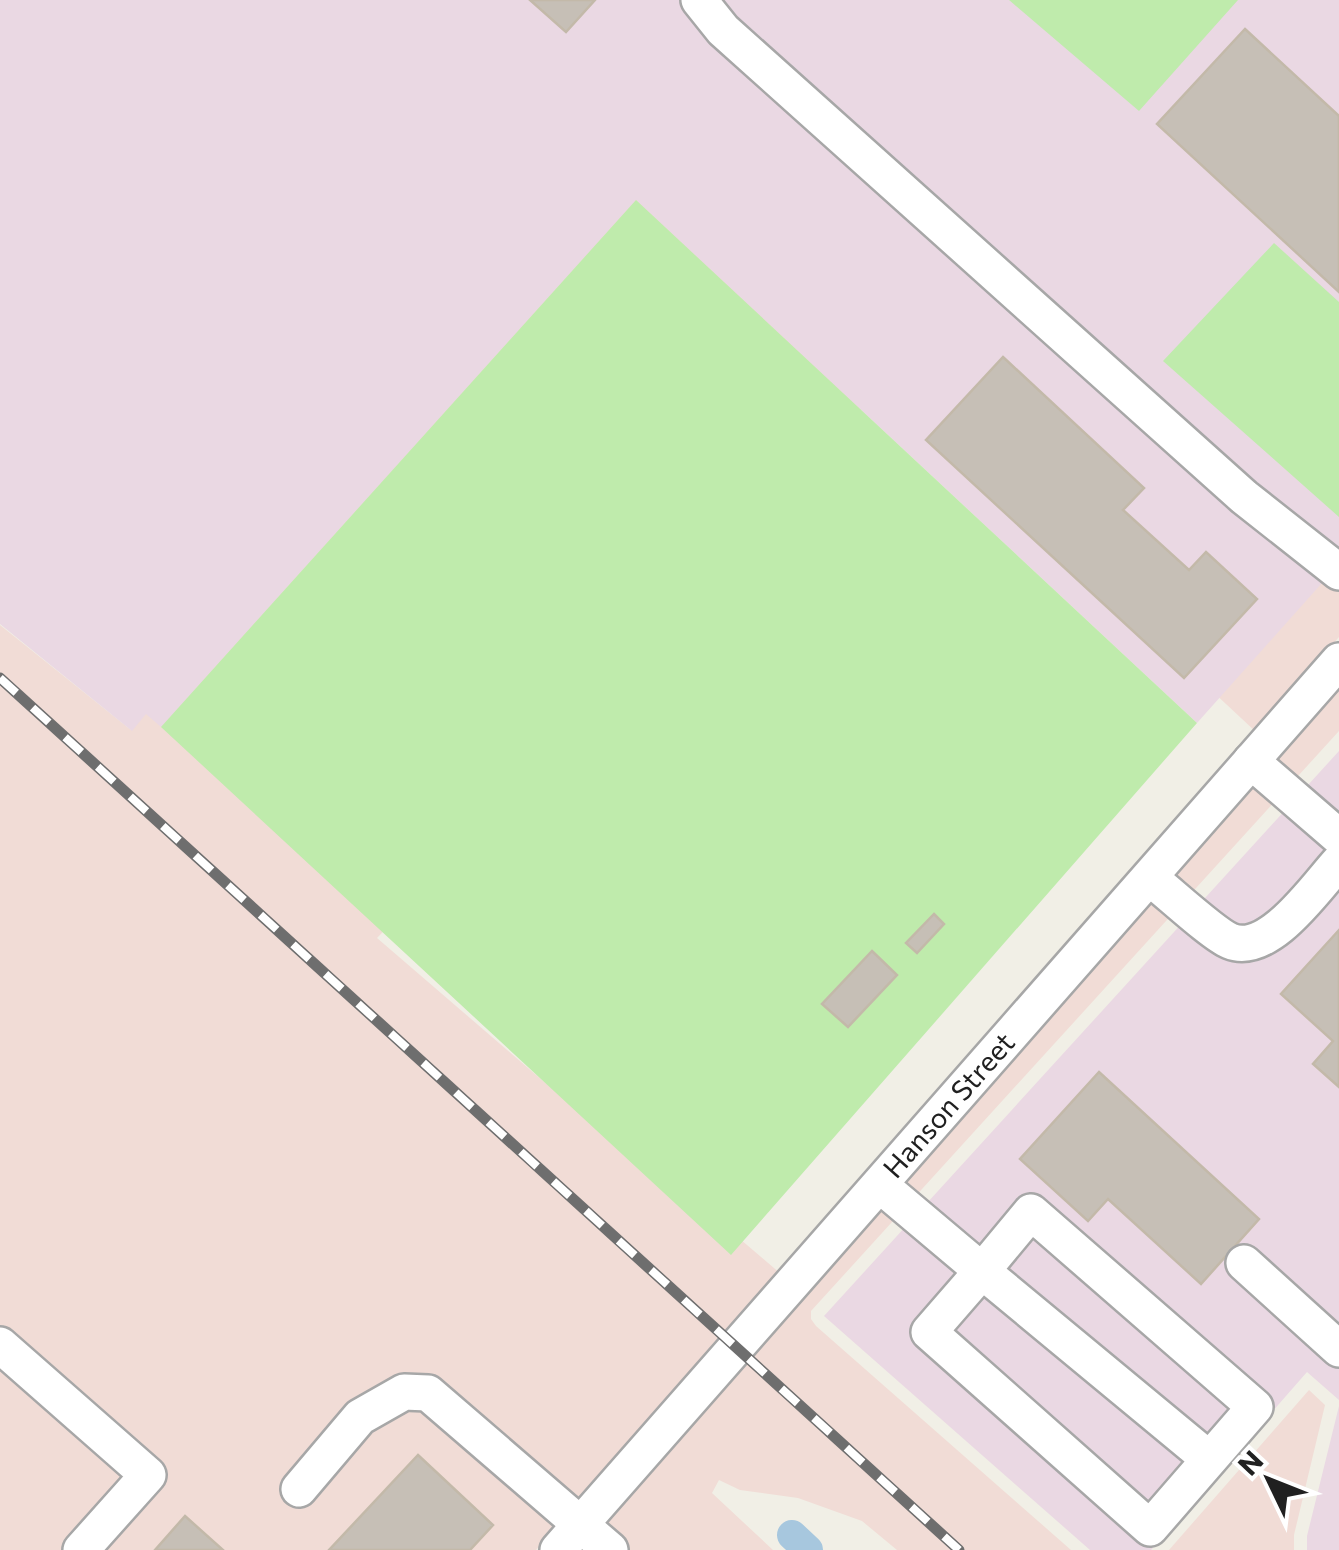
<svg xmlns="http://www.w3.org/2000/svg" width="1339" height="1550" viewBox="0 0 1339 1550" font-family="Commissioner,sans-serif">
	<rect width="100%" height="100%" fill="#f1efe6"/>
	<path fill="#f1dcd6" d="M754,0h585v637l-83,95 -373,-348 -283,325 -223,229 287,247 8,-4 109,93 -245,276h-536v-925l131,105z
		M1339,686v45l-528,580v8l5,7 255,224h-174l-35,-29 -64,-23 -58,-8 -21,-10 -7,13 61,57h-193z
		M1309,1390l16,15 -31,130v15h-125z"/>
	<path fill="#ead8e3" d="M0,0h1339v564l-142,159 -561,-523 -475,527 -15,-13 -14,17 -132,-107z
		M1339,751v649l-32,-28 -156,178h-61l-266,-234z
		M1339,1406v144h-32v-14z"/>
	<path fill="#bfebac" d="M1009,0h229l-99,111z
		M636,200l561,523 -466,532 -570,-528z
		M1274,243l65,59v215l-176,-156z"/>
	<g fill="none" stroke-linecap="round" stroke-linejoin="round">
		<path stroke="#a7c7de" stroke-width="30" d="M792,1535l16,15"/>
	</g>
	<path fill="#c6bfb6" stroke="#c3b9a9" stroke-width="2.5" d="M530,0h65l-29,32z
		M1245,29l94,87v176l-182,-168z
		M1003,357l141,131 -21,22 66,60 17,-18 51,47 -73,79 -258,-238z
		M934,914l10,10 -27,29 -11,-10z
		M1339,930v157l-26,-23 20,-23 -52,-47z
		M872,951l25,24 -49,52 -26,-23z
		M1099,1072l160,147 -58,65 -93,-85 -20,22 -68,-62z
		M418,1455l75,70 -23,25h-141z
		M185,1516l38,34h-68z"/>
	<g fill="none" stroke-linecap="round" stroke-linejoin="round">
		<defs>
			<g id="minor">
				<path d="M699,0l24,30 521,467 95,75"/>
				<path d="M1251,761l88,76"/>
				<path d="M1150,878c17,13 63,56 80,63 39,16 86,-54 109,-79"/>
				<path d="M880,1185l102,86 -53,61 221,196 105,-121 -224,-195 -49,59 227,188"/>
				<path d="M1244,1263l95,86"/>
				<path d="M0,1345l148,130 -67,75"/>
				<path d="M299,1489l61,-72 44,-25 24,1 182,157"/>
				<path id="s1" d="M558,1550l781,-889"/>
			</g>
		</defs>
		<use href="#minor" stroke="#a7a7a7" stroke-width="40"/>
		<use href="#minor" stroke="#fff" stroke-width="35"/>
		<defs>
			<path id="rail" d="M0,678l959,872"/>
		</defs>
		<use href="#rail" stroke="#6e6e6e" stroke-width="11"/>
		<use href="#rail" stroke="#fff" stroke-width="8" stroke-dasharray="22" stroke-linecap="butt"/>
	</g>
	<g text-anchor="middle" stroke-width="10" stroke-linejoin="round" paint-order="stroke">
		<g font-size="28" fill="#202020" stroke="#fff">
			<text dy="10" stroke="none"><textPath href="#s1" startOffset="592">Hanson Street</textPath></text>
		</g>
	</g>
	<g transform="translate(1269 1480) rotate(313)" stroke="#ffffff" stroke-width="8" paint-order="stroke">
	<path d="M0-8L18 38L0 25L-18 38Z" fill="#202020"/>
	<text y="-15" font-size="28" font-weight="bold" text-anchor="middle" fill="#202020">N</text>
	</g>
</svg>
